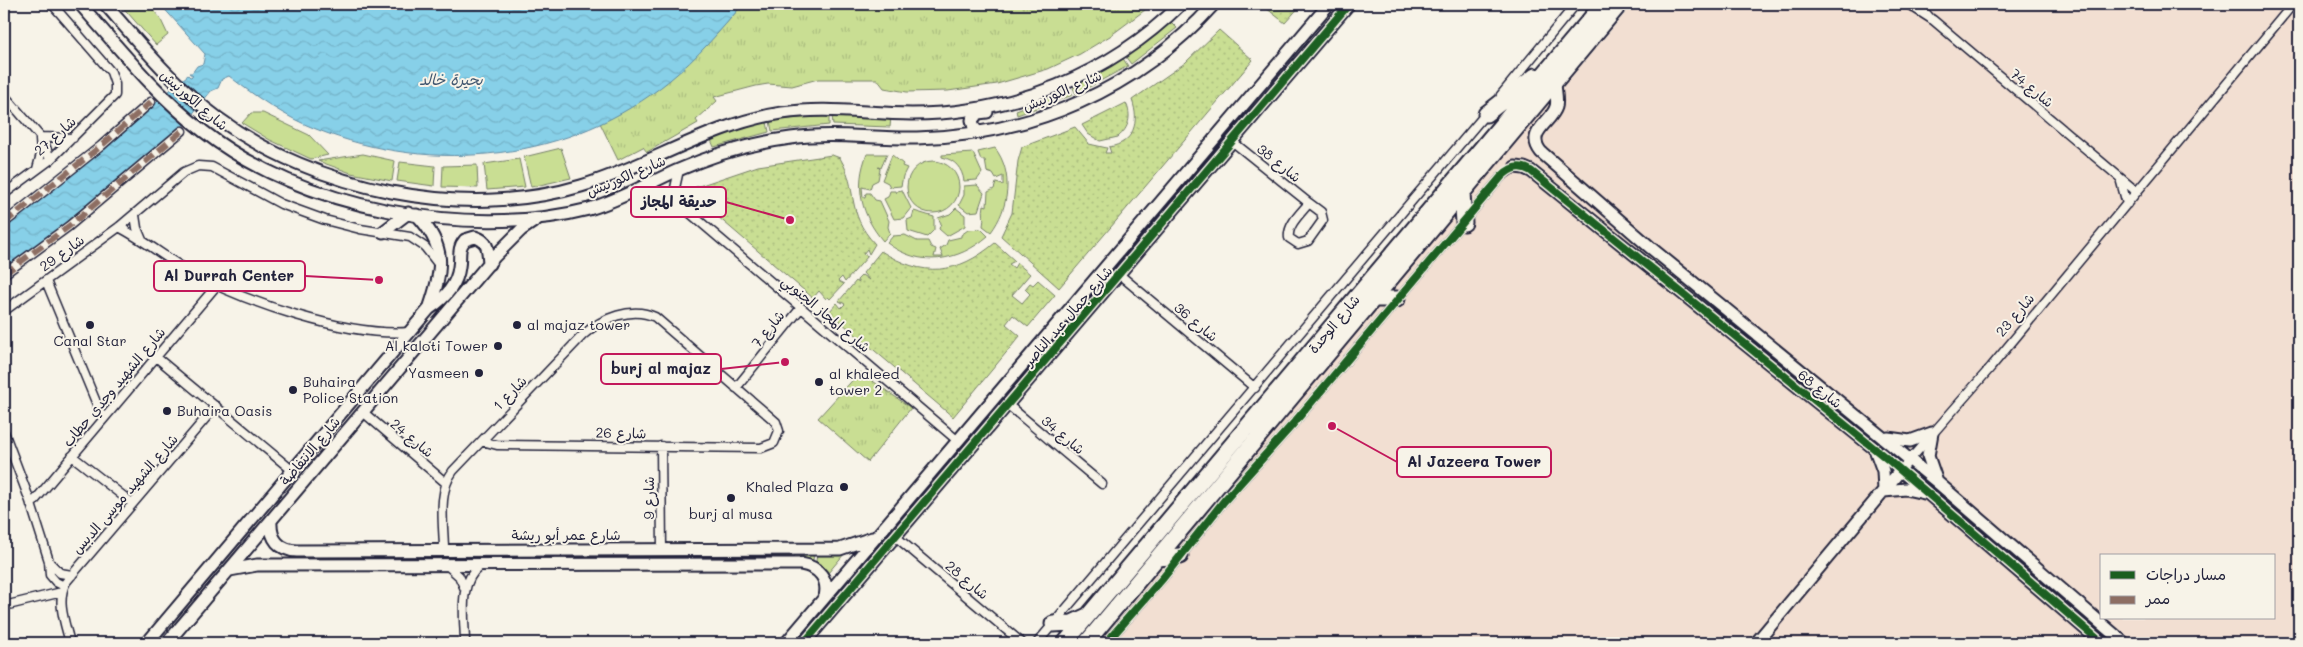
<svg xmlns="http://www.w3.org/2000/svg" width="2303" height="647" viewBox="0 0 2303 647" font-family="Mali,'Playpen Sans Arabic',sans-serif">
	<defs>
		<pattern id="park-tufts" width="24" height="20" patternUnits="userSpaceOnUse" patternTransform="scale(1.25)"><rect width="24" height="20" fill="#c9de93"/><path d="M3 7l-1-3M5 7V3M7 7l1-3M15 17l-1-3M17 17v-4M19 17l1-3" fill="none" stroke="#acbe80"/></pattern>
		<pattern id="garden-dots" width="8" height="8" patternUnits="userSpaceOnUse" patternTransform="scale(1.25)"><rect width="8" height="8" fill="#c9de93"/><path d="M2 2h.1M6 6h.1" fill="none" stroke="#acbe80" stroke-width="1.8" stroke-linecap="round"/></pattern>
		<pattern id="water-waves" width="16" height="10" patternUnits="userSpaceOnUse" patternTransform="scale(1.25)"><rect width="16" height="10" fill="#87d0e8"/><path d="M0 5q4-4 8 0t8 0" fill="none" stroke="#74b2c8"/></pattern>
	</defs>
	<rect width="100%" height="100%" fill="#f7f3e8"/>
	<filter id="ink" filterUnits="userSpaceOnUse"><feTurbulence type="fractalNoise" baseFrequency=".02" numOctaves="2"/><feDisplacementMap in="SourceGraphic" scale="10" xChannelSelector="R" yChannelSelector="G"/><feConvolveMatrix kernelMatrix="1 2 1 2 8 2 1 2 1" color-interpolation-filters="sRGB"/></filter>
	<g filter="url(#ink)">
		<path fill="#f2dfd2" fill-rule="evenodd" d="M1633,4h666v639h-1205zM2102,556h172v62h-172z"/>
		<path fill="#c9de93" stroke="#768067" d="M120,4h28l12,14 8,17 -12,10z
			M1170,21l7,7 -46,36 -6,-8z
			M1122,57l6,9 -52,28 -3,-6z
			M1070,90l3,5 -56,20 -1,-5z
			M251,113h12l46,22 19,20 -17,4 -41,-19 -28,-17z
			M829,115v10l-57,6 -2,-10z
			M832,115l59,2 -1,10 -57,-2z
			M767,122l2,10 -55,15 -3,-7 22,-9z
			M561,148l10,30 -40,9 -7,-30z
			M995,148c19,25 14,60 -4,84l-8,-6c2,-8 -1,-13 1,-21l3,1 1,-14 6,-3 2,-6 7,2v-9l-7,3 -3,-5 -6,-2 -2,-12h-4l-3,-8z
			M973,153l9,20 -5,7 -13,1c-2,-13 -9,-21 -22,-24v-2z
			M363,154l32,7 -3,20 -41,-8 -33,-12z
			M867,154h20l-6,14 -3,-1 2,2 -2,11 -6,3 -2,6 -8,-2 1,10h2l1,-4h4l5,7 5,1 9,20 -1,6 2,6 -7,8c-22,-26 -29,-55 -16,-87z
			M892,155l11,9 -1,2 5,2 -4,8 -2,10 -11,1 -2,-4 -6,-3z
			M519,159l6,28 -38,3 -3,-26z
			M907 187a26 26 0 1 1 52 0a26 26 0 1 1-52 0Z
			M400,162l35,4 -1,20 -37,-5z
			M477,165l1,23 -36,-1 1,-21z
			M977,185l7,8 -6,18 -10,1 -9,-7 5,-10v-9z
			M902,190l9,18 -8,10 -9,1 -10,-20 4,-2 2,-6h5l1,2 1,-2z
			M956,208l9,7v11l-18,10 -8,-7 2,-6 -3,-5 12,-4z
			M914,211l20,6v13l-7,7 -19,-6 -1,-11 5,-2z
			M981,229l7,7c-30,26 -68,32 -101,7l6,-7 12,-1 12,6h11l3,6 5,2 -2,8h9l-3,-8 6,-4 2,-5 13,-3v-2l7,-5z
			M814,553l-1,7 -70,-1v-5z
			M817,553h28l-17,20 -12,-12z"/>
		<path fill="url(#park-tufts)" stroke="#768067" d="M743,4h410l-43,32 -30,18 -32,15 -51,15 -49,7 -41,1 -23,-4 -7,-9h-59l-26,7 -24,-2 -12,2 -42,11 3,4 -21,19 2,3 -51,29 -4,-5 -25,13 -18,-37c59,-28 101,-70 143,-119z
			M860,372l51,36 -43,54 -50,-44z"/>
		<path fill="url(#garden-dots)" stroke="#768067" d="M1261,4h41l-17,19z
			M1219,30l34,30 -194,228 -58,-52 11,-23 6,-52 4,-14 53,-20 14,17 18,4 -2,5h6l-2,-6c25,-4 31,-25 23,-47l53,-37z
			M1126,103c6,13 3,25 -8,34l-18,4 -12,-7 -6,-9z
			M832,155l8,3c19,32 5,54 35,86l-6,10 -2,-5 -4,5 5,2 -23,26 -3,-5 -4,4 6,3 -14,15 -2,-2 -2,2 -7,-8 -6,7 -123,-105 3,-5 65,-22z
			M995,243l20,18 -6,3 5,4 3,-5 13,11 -18,21 10,8 8,-9 -5,-5 5,-6 3,2 5,-5 17,15 -27,32 -15,-12 -7,9 14,12 -67,81 -124,-105 8,-9 4,5 4,-4 -6,-3 17,-20 3,2 -2,-3 5,-5 7,5 -6,-7 18,-22c42,27 76,24 114,-8z"/>
		<path fill="url(#water-waves)" stroke="#5f8aa3" d="M160,4h583c-23,27 -46,54 -73,76 -98,81 -237,96 -354,49 -31,-12 -60,-32 -87,-53l-7,3 -4,9 -7,3 -29,36 -34,29 -86,72 -58,43v-45l58,-44 126,-107 2,2 3,-1 -4,-3h3l5,-7 6,-2 2,-10z"/>
		<g fill="none" stroke-linecap="round" stroke-linejoin="round">
			<defs>
				<path id="street" d="M1908,4l25,16 204,172
					M1918,4l13,15
					M4,95l40,46 6,19
					M1501,95l75,-91
					M40,137l33,1
					M1233,142l76,61c-8,10 -22,22 -20,35l9,6 10,-3 15,-21 -2,-8 -12,-9
					M37,169l4,-15 -1,-15
					M2121,182l6,22
					M646,186l25,11 287,244
					M4,194l46,-34 65,-65v-11l-4,-12 -59,-68
					M678,203l-3,-15 4,-18
					M135,215l2,13 5,12
					M4,223l97,-77 50,-44
					M119,227c25,13 47,31 71,45 55,30 157,65 219,60
					M4,274l65,-48 113,-95
					M1120,275l135,113
					M46,281l57,138
					M4,311l115,-84 65,-55 14,-6 14,1 69,37 44,16 35,9 50,8 15,10 14,18
					M156,357l137,114
					M736,388l64,-79
					M1008,405l94,79
					M363,412l83,71
					M4,432l26,69 19,60 1,14 6,7 8,4
					M661,446l1,104
					M72,456l60,47
					M1900,471l91,-104 302,-363
					M31,505l186,-220
					M895,536l127,107
					M444,550c0,-24 -7,-58 9,-79l130,-136c19,-17 49,-29 72,-18l121,105 3,9 -5,12 -13,5 -264,-3 -15,-4
					M49,562l11,11 12,2
					M448,566l11,10 6,13
					M4,606l58,-14
					M70,643c-5,-20 -14,-42 -4,-61l150,-176
					M465,643c0,-25 -8,-60 15,-77
					M1037,643l451,-532
					M1106,643l57,-65 61,-77 69,-77 209,-248 13,-9"/>
				<path id="secondary" d="M80,4c39,44 76,91 123,127 97,77 266,109 386,78 31,-9 58,-25 87,-38 36,-16 76,-28 115,-33 42,-6 84,1 126,0 115,-3 220,-48 297,-134
					M105,4c35,40 69,82 113,114 97,72 246,103 363,68 68,-20 129,-62 201,-73 45,-7 85,1 130,1 101,0 197,-39 269,-110
					M1555,82c0,8 3,18 1,25 -5,16 -31,25 -15,45l110,96 286,234 187,161
					M980,133l-6,-5 -2,-8 6,-7 9,-1
					M1515,167l9,1 7,3 360,291 211,181
					M383,232l25,-19
					M429,309c15,-10 28,-24 30,-42 2,-10 -2,-18 6,-27l10,-3c14,4 13,14 14,27
					M1932,433l-4,23 8,23
					M1888,438l22,3 22,-8
					M1876,452l7,19 1,20
					M1884,491l22,-2 18,4
					M271,521c-1,18 8,29 26,30l543,-2 32,-11
					M230,570l27,-5 544,-1c18,3 28,15 24,33
					M147,643l282,-334c14,-40 18,-62 -12,-94
					M167,643l328,-387 26,-26 18,-12
					M786,643l543,-639
					M804,643l545,-639
					M1756,643l144,-172"/>
				<path id="highway" d="M1486,114l49,-38
					M1462,193l2,30
					M1374,299h23
					M1158,558l22,-2
					M1053,624l19,-1 15,-7
					M1065,643l538,-639
					M1086,643l534,-639"/>
			</defs>
			<use href="#street" stroke="#22223b" stroke-width="11"/>
			<use href="#secondary" stroke="#22223b" stroke-width="15"/>
			<use href="#highway" stroke="#22223b" stroke-width="19"/>
			<use href="#street" stroke="#f7f3e8" stroke-width="8"/>
			<use href="#secondary" stroke="#f7f3e8" stroke-width="11"/>
			<use href="#highway" stroke="#f7f3e8" stroke-width="15"/>
			<path stroke="#8d6e63" stroke-width="6" stroke-dasharray="12 6" stroke-linecap="butt" d="M4,223l97,-77 50,-44
				M4,274l65,-48 113,-95"/>
			<defs>
				<path id="cycleway" d="M804,643l545,-639
					M1106,643l57,-65 61,-77 69,-77 209,-248c9,-9 18,-12 29,-5l360,291 211,181"/>
			</defs>
			<use href="#cycleway" stroke="#f7f3e8" stroke-width="11"/>
			<use href="#cycleway" stroke="#1b5e20" stroke-width="8"/>
		</g>
	</g>
	<g fill="#22223b" stroke="#f7f3e8" stroke-width="2">
		<circle cx="90" cy="325" r="5"/>
		<circle cx="517" cy="325" r="5"/>
		<circle cx="498" cy="346" r="5"/>
		<circle cx="479" cy="373" r="5"/>
		<circle cx="819" cy="382" r="5"/>
		<circle cx="293" cy="390" r="5"/>
		<circle cx="167" cy="411" r="5"/>
		<circle cx="844" cy="487" r="5"/>
		<circle cx="731" cy="498" r="5"/>
	</g>
	<g text-anchor="middle" stroke-width="4" stroke-linejoin="round" paint-order="stroke">
		<g font-size="14" fill="#22223b" stroke="#f7f3e8">
			<text transform="translate(2032 88) rotate(40)" y="5">شارع 74</text>
			<text transform="translate(1062 91) rotate(-23)" y="5">شارع الكورنيش</text>
			<text transform="translate(194 100) rotate(41)" y="5">شارع الكورنيش</text>
			<text transform="translate(55 136) rotate(-42)" y="5">شارع 27</text>
			<text transform="translate(1279 163) rotate(39)" y="5">شارع 38</text>
			<text transform="translate(626 176) rotate(-23)" y="5">شارع الكورنيش</text>
			<text transform="translate(62 253) rotate(-36)" y="5">شارع 29</text>
			<text transform="translate(826 314) rotate(40)" y="5">شارع المجاز الجنوبي</text>
			<text transform="translate(2015 315) rotate(-50)" y="5">شارع 23</text>
			<text transform="translate(1068 316) rotate(-49)" y="5">شارع جمال عبد الناصر</text>
			<text transform="translate(1196 322) rotate(40)" y="5">شارع 36</text>
			<text transform="translate(1334 324) rotate(-50)" y="5">شارع الوحدة</text>
			<text transform="translate(768 329) rotate(-51)" y="5">شارع 7</text>
			<text transform="translate(114 387) rotate(-50)" y="5">شارع الشهيد وجدي حطاب</text>
			<text transform="translate(1820 389) rotate(39)" y="5">شارع 68</text>
			<text transform="translate(510 393) rotate(-46)" y="5">شارع 1</text>
			<text transform="translate(621 433) rotate(1)" y="5">شارع 26</text>
			<text transform="translate(1063 435) rotate(40)" y="5">شارع 34</text>
			<text transform="translate(412 438) rotate(40)" y="5">شارع 24</text>
			<text transform="translate(310 451) rotate(-50)" y="5">شارع الانتفاضة</text>
			<text transform="translate(125 494) rotate(-49)" y="5">شارع الشهيد موسى الدبس</text>
			<text transform="translate(649 498) rotate(-90)" y="5">شارع 9</text>
			<text x="566" y="540">شارع عمر أبو ريشة</text>
			<text transform="translate(967 580) rotate(40)" y="5">شارع 28</text>
		</g>
		<g font-size="14" fill="#22223b" stroke="#f7f3e8" text-anchor="start">
			<text x="527" y="330">al majaz tower</text>
			<text x="90" y="346" text-anchor="middle">Canal Star</text>
			<text x="488" y="351" text-anchor="end">Al kaloti Tower</text>
			<text x="469" y="378" text-anchor="end">Yasmeen</text>
			<text x="829" y="379">al khaleed<tspan x="829" dy="16">tower 2</tspan></text>
			<text x="303" y="387">Buhaira<tspan x="303" dy="16">Police Station</tspan></text>
			<text x="177" y="416">Buhaira Oasis</text>
			<text x="834" y="492" text-anchor="end">Khaled Plaza</text>
			<text x="731" y="519" text-anchor="middle">burj al musa</text>
		</g>
		<g font-size="15" font-style="italic" fill="#40566f" stroke="#f7f3e8">
			<text x="451" y="85">بحيرة خالد</text>
		</g>
	</g>
	<path fill="none" stroke="#c2185b" stroke-width="2" d="M790 220L726 202M379 280L305 276M785 362L721 369M1332 426L1397 462"/>
	<g fill="#c2185b" stroke="#f7f3e8" stroke-width="2">
		<circle cx="790" cy="220" r="5"/>
		<circle cx="379" cy="280" r="5"/>
		<circle cx="785" cy="362" r="5"/>
		<circle cx="1332" cy="426" r="5"/>
	</g>
	<g fill="#f7f3e8" stroke="#c2185b" stroke-width="2">
		<rect x="631" y="187" width="95" height="30" rx="5"/>
		<rect x="154" y="261" width="151" height="30" rx="5"/>
		<rect x="601" y="354" width="120" height="30" rx="5"/>
		<rect x="1397" y="447" width="154" height="30" rx="5"/>
	</g>
	<g font-size="15" text-anchor="middle" font-weight="bold" fill="#22223b">
		<text x="679" y="207">حديقة المجاز</text>
		<text x="229" y="281">Al Durrah Center</text>
		<text x="661" y="374">burj al majaz</text>
		<text x="1474" y="467">Al Jazeera Tower</text>
	</g>
	<rect width="2303" height="647" fill="none" stroke="#f7f3e8" stroke-width="20"/>
	<rect x="10" y="10" width="2283" height="627" fill="none" stroke="#22223b" stroke-width="2" filter="url(#ink)"/>
	<rect x="2100" y="554" width="175" height="65" fill="#f7f3e8" stroke="#a29fa3"/>
	<rect x="2110" y="571" width="25" height="8" fill="#1b5e20" stroke="#a29fa3"/>
	<text x="2146" y="580" font-size="15" fill="#22223b">مسار دراجات</text>
	<rect x="2110" y="596" width="25" height="8" fill="#8d6e63" stroke="#a29fa3"/>
	<text x="2146" y="604" font-size="15" fill="#22223b">ممر</text>
</svg>
